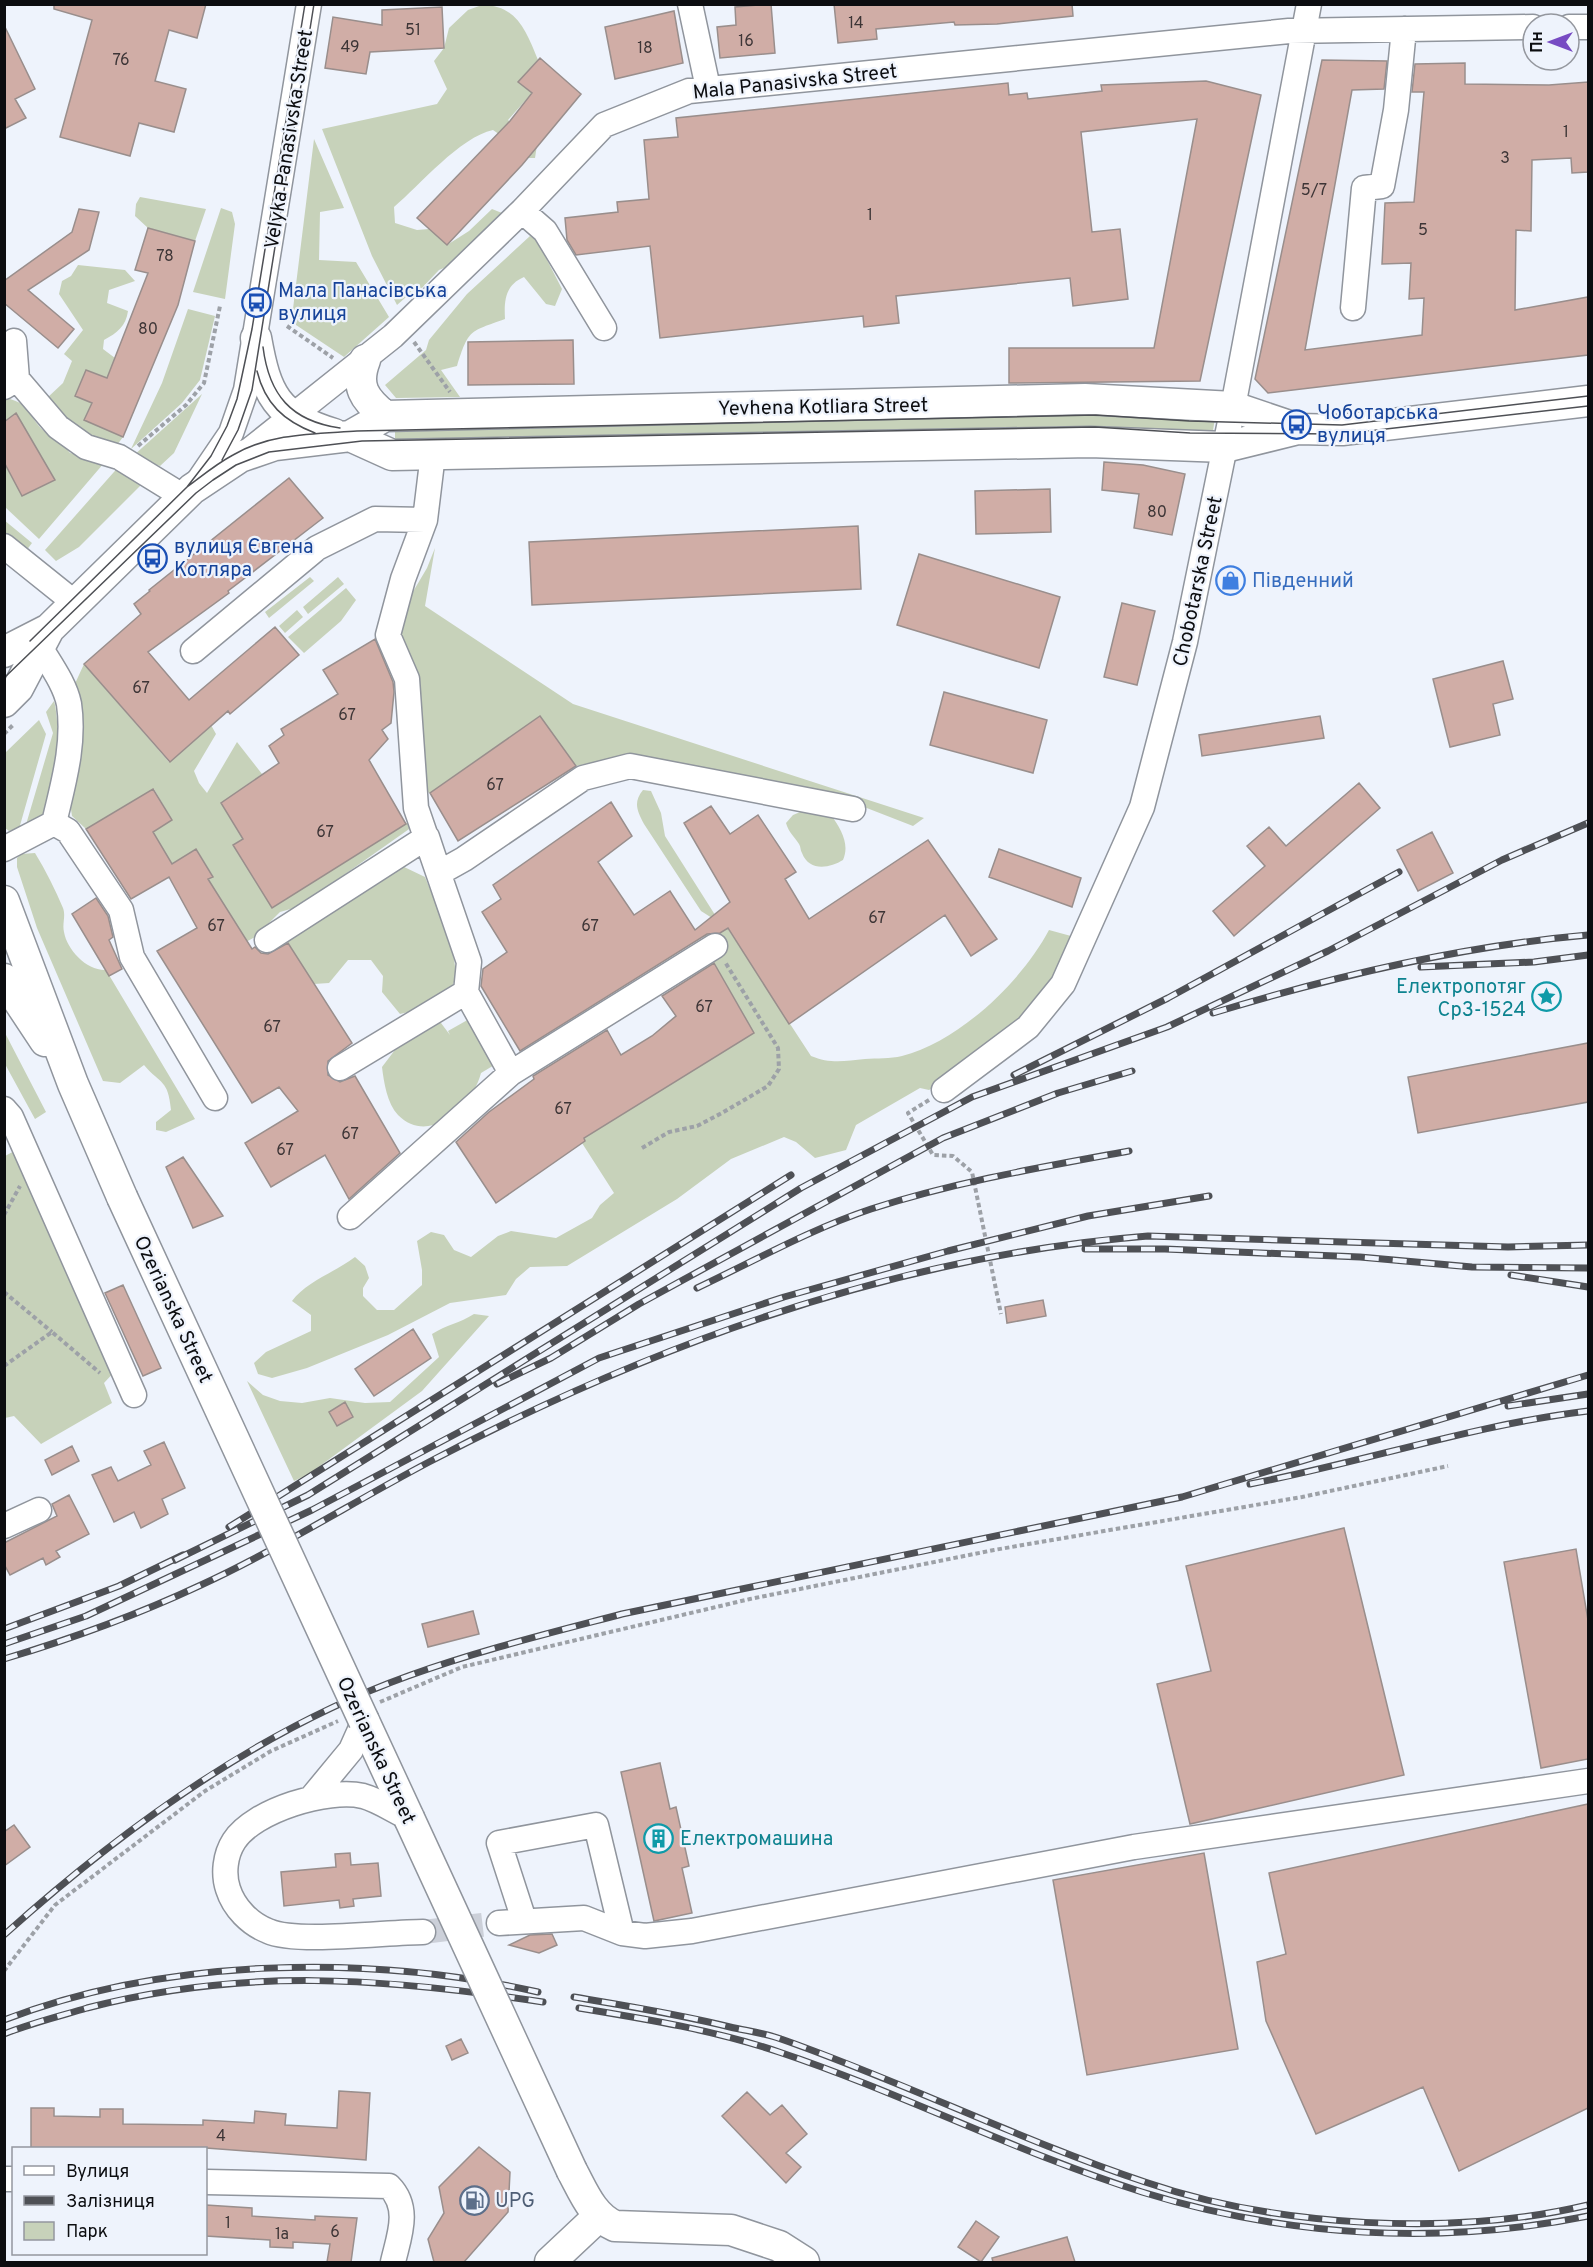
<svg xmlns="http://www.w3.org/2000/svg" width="1593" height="2267" viewBox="0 0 1593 2267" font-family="Overpass,sans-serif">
	<rect width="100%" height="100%" fill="#eef3fc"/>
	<path fill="#c7d2ba" d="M482,5c35,0 44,26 56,55l-20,22 14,11 -24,27 29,25 -2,13h-8l-14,-14 -20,-14c-33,7 -73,55 -99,77l1,16 22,7 12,-1 18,16 22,-14 23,-22 10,4 -5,11 -39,38 -19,8 -19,20 -7,1 -16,14 -25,-49 -50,-127 115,-25 10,-15 -13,-28 10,-13 5,-20 19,-18z
		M314,139l30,69 -24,4 -1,48 37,2 33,55 -45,40 -48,-32 -4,-8z
		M140,197l66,12 -11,32 -47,-13 -13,-12 1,-12z
		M221,208l11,4 3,12 -10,75 -32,-7z
		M530,236l12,6 3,14 17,33 -7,17 -9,-2 -22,-27c-19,8 -20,24 -19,42 -36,13 -36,10 -48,47l-16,4 19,27 -64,1 -11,-13 41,-35 3,-10 38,-46z
		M78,265l47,5 10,11 -26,9 -2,13 21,8c-2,15 -11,22 -24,29l-1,9 12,9 -8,20 -21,-7 -11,24 17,8 31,34 -9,12 -34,-15 -34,-35 17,-16 9,-22 -8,-7 19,-24 -24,-36 3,-13 9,-5z
		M188,309l27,7 -15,64 -18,23 -51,46 31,-66z
		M202,394l-28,59 -14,13 -27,-10z
		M6,398c28,7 21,18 38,33 9,8 19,12 26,22l23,4 11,6 -65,76 -34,-32 -1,-45 51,18 -39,-66 -11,8z
		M1090,411l125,7 -3,19 -817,8v-20z
		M121,464l24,17 -66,66 -23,14 -11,-11z
		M4,520l28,23 -6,8 -21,-17z
		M435,548l-10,58 148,98 351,114 -11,8 -72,-28 -220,-41 -45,9 -36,-50 -110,77 -11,-3 -12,-140 -8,-23 2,-15 26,-44z
		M310,577l4,4 -45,37 -4,-6z
		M338,577l6,7 -36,30 -5,-7z
		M346,588l10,12 -15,21 -37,32 -16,-16z
		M297,610l6,7 -18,16 -6,-7z
		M84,664l85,98 42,-37 5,9 -22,37 5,12 8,10 30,-51 25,32 -41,29 22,36 -10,6 39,63 136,-86 4,5 -98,69 -20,12 -14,4 -25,25 -11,6 -36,-64 5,-3 -17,-27 -24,15 -6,-10 -41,-6 47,-28 -18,-31 -68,40 -14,-13 -3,-20 4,-108z
		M54,701c6,20 5,87 -5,106 -6,11 -13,15 -24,21l28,-95 -7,-21z
		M39,720l7,14 -27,95 -10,2 -4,-3v-75z
		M643,790l8,1 10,22 4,23 52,82h-5l-11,-7 -57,-87c-7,-13 -11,-22 -1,-34z
		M805,810l26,5c10,14 19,29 12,45 -13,8 -34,12 -41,-7 -2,-3 -1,-6 -3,-9 -5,-8 -10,-11 -13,-21l7,-8z
		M35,853c11,18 20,36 28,55 3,8 -1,16 1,24 3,18 23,39 42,38l89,149 -29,13 -10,-2v-8l15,-12c-3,-31 -10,-25 -27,-45l-24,18 -17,-2 -66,-153 -20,-61v-9l4,-4z
		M400,865l25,12c9,23 37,82 29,105 -7,18 -38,29 -54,32l-18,-22 1,-16 -12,-16h-23l-19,23 -15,1 -26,-40v-6z
		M712,927l16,2 83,127c19,8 34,5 54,3 12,-1 25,0 37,-3 58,-15 120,-75 147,-126l22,6 -24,54 -48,55 -70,45 -9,-2 -64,37 -10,25 -31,8 -19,-16 -12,-5 -53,22 -54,40 -110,67 -37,1 -14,12 -10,16 -56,8 -62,32 -81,33 -35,10 -14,-4 -4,-11 12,-11 45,-21v-16l-19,-14c14,-19 43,-29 63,-44l10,9 4,12 -6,10v8l14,14h17l28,-25v-15l-5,-29 14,-9 13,3 10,15 17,7 27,-21 13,-5 45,7 36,-20 8,-13 14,-12 -32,-50 3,-2 -1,-3 170,-105 -42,-74 -9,-24z
		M471,1018l25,46 -15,9c-8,32 -51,74 -83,42 -11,-12 -14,-32 -16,-48l19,-25 26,-22 14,3 9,12 -2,-4z
		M4,1031l42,81 -11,7 -30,-55z
		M20,1148l97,221 -13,14 8,20 -71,41 -27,-28 -9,2v-262z
		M474,1314l15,2 -67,75 -113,83 -15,7 -47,-100 16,14 17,6 22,2 28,-5 35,5 25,-1 49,-45 -7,-23c14,-9 28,-11 42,-20z"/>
	<path fill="#d0ada6" stroke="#998e8c" stroke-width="1.5" d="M54,4h152l-9,34 -28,-8 -14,51 31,8 -12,43 -35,-9 -9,33 -70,-19 32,-117 -38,-11z
		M771,4l4,49 -55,5 -3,-31 19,-2 -1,-18z
		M834,4h238l1,12 -76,8 -42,1 -1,-3 -78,7 1,10 -39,4z
		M442,7l2,41 -74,4 -4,22 -41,-6 8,-51 49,8v-15z
		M674,11l9,52 -68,16 -10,-52z
		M4,25l31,64 -20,10 11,19 -22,11z
		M540,58l41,36 -59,71 -75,80 -30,-27 93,-97 22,-28 -14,-11z
		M1322,60l65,1 -3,28 -32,1 -47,260 117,-15 2,-37 -15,1 2,-36 -29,1 3,-61 29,-1 10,-110h-12l3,-28 50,-1v21l84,1 39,-3v90l-16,1 -1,-15 -39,2 -1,71 -15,-1 -1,80 73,-13v58l-320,38 -13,-14z
		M1206,81l55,14 -61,286 -191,2v-35h145l43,-229 -116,13 11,100 28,-3 8,70 -55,7 -3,-28 -174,18 3,27 -35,4 -1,-11 -203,22 -10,-92 -74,9 -9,-15 -2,-22 53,-6 -1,-10 32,-3 -5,-59 34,-3 -2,-19 332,-35 1,12 18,-2 1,6 74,-8 -1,-6z
		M79,209l20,3 -10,38 -61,40 46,39 -16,19 -54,-45v-22l68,-49z
		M148,228l47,13 -17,64 -55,132 -39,-17 8,-17 -17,-7 11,-26 21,8 41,-105 -13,-3z
		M573,340l1,44 -106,1v-43z
		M16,413l39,67 -33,16 -18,-34v-40z
		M1104,462l39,3 42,9 -13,61 -38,-7 5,-34 -37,-4z
		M289,478l34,40 -95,73 1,2 -81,59 41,48 86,-73 24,28 -69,59 -2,-3 -58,51 -86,-98 57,-50 -7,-10 16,-13 -1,-1z
		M1050,489l1,43 -75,2 -1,-43z
		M858,526l3,63 -329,16 -3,-63z
		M919,554l141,43 -21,71 -142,-43z
		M1122,603l33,8 -18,74 -33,-8z
		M375,639l18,43 1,10 -3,31 -9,7 6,9 -19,21 37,64 -134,84 -39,-63 10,-6 -22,-36 58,-40 -10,-17 15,-11 -3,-6 57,-35 -15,-24z
		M1503,661l10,38 -20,5 7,31 -50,12 -17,-68z
		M944,692l103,28 -14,53 -103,-28z
		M540,716l36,50 -118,75 -28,-48z
		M1320,716l4,22 -122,18 -3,-21z
		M1359,783l21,25 -146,128 -21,-25 52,-45 -18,-20 22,-19 17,19z
		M153,789l19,31 -19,12 19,32 24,-15 17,28 -5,2 44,70 3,-2 6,6 7,1 20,-11 64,100 -24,18v14l12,7 15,-6 45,77 -51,46 -24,-44 -54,32 -26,-44 53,-32 -19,-24 -27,16 -95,-152 40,-23 -28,-51 -38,22 -45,-70z
		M611,802l21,34 -34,26 36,53 36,-24 25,39 35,-28 -46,-79 27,-17 19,28 28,-19 38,57 -11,7 24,40 119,-79 69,99 -26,17 -26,-41 -156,109 -61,-96 -8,5 -13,1 -187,117 -39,-65 2,-17 24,-17 -25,-40 19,-13 -8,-14z
		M1432,832l21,41 -35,18 -21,-41z
		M999,849l82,29 -9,29 -83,-30z
		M96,898l12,18 5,21 -4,3 13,29 -13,7 -37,-62z
		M714,963l40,70 -170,105 1,3 -89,62 -40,-61 33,-30 45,-33 -1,-3 74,-46 14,25 31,-19 24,-20 -14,-20z
		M1588,1043v59l-170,31 -10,-56z
		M183,1157l40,59 -30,12 -27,-61z
		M123,1285l38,83 -18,8 -38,-83z
		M1043,1300l3,16 -39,7 -2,-16z
		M413,1329l18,29 -57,38 -19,-27z
		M345,1402l8,15 -16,9 -8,-14z
		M164,1442l21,46 -23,11 6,15 -27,14 -7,-16 -20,10 -22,-47 19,-8 7,14 33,-16 -7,-14z
		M72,1446l7,15 -27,14 -7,-15z
		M69,1495l20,39 -33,17 4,6 -14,8 -3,-7 -33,17 -6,-11v-21l53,-27 -5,-12z
		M1344,1528l60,247 -214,49 -33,-140 54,-13 -25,-105z
		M1576,1549l12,71v139l-47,9 -37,-206z
		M473,1611l6,23 -51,13 -6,-23z
		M660,1763l10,46 6,-2 13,59 -7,2 10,45 -38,8 -33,-149z
		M1588,1804v304l-129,63 -36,-84 -107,47 -50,-113 -9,-59 29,-8 -17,-81z
		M14,1825l16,22 -26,19v-34z
		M350,1853l1,12 27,-2 3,33 -28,3 1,7 -14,2 -1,-8 -55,6 -3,-34 55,-5 -1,-13z
		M1204,1853l34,196 -151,26 -34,-195z
		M552,1934l5,11 -18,8 -30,-8 21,-10z
		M461,2039l7,14 -16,7 -6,-14z
		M339,2091l31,2 -4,67 -160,-12h-175v-40h23v8l46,1v-8h23v15l80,1v-5l51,3 1,-12 31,3 -1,11 52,3z
		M747,2092l23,23 12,-10 25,29 -21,19 15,14 -15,16 -64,-67z
		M479,2147l31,25 -2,40 -44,50h-30l-6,-23 16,-26 -5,-26z
		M206,2205l46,3v8l63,4v-4l42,2 -6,44h-24l3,-18 -37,-2v6l-23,-1v-7l-64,-4z
		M976,2221l23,16 -18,25 -23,-15z
		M1067,2237l8,25h-82l-1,-4z"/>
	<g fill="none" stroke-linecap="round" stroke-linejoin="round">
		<path stroke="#ccd0d9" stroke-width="24" stroke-dasharray="24 12" stroke-linecap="butt" d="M423,1932l76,-9"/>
		<defs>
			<path id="minor" d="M690,4l18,84
				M1569,27h19
				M522,211l23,20 59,97
				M1353,308l11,-120 18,-2 14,-76 8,-81
				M17,379l41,48 28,20 33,10 65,40
				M4,387l13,-8 -3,-38
				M251,449l142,-113 129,-125 82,-86 85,-34 600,-60 244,-4
				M199,480l32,-47 15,-43 63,-386
				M4,546l71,57
				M193,651l124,-103 58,-29 50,1
				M54,823l14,8 53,79 11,47 83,141
				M4,849l50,-26c9,-39 21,-78 15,-119 -4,-20 -19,-40 -29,-57
				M267,940l160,-103 12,36 25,-14 119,-81 47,-12 223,43
				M340,1068l126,-76
				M511,1073l204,-127
				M944,1090l84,-63 35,-43 79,-177 43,-165 48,-235 76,-403
				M4,1109l7,8 123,278
				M350,1217l161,-144 -45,-81 3,-30 -53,-154 -9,-129 -19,-44 15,-56 22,-59 8,-66
				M4,1526l35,-16
				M313,1796l38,-46 13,-29
				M409,1818c-15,-7 -31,-18 -46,-22 -35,-8 -109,14 -129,45 -9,14 -11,33 -6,48 6,19 22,35 40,42 28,13 119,1 155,1
				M524,1920l-25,-77 97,-18 26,108
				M499,1923l85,-5 38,15 23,3 47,-5 442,-84 454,-66
				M4,2179h10
				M206,2182l183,4c22,22 10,50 4,76"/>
			<path id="major" d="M256,338c10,56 20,79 78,96
				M365,360c-10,26 -1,39 20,56
				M350,436l35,-20 700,-17 148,8 65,22
				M4,652l45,-23 143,-140 48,-32 35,-12 75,-9 42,19 698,-13 135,5 73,-18 44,1 246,-29
				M4,702l14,-14 31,-59
				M4,901l69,183 49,113
				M4,979l41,62
				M364,1721l45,97
				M572,2171c11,20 20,45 43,55l116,4 48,16 25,16
				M550,2262l49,-46"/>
		</defs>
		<use href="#minor" stroke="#90959d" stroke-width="27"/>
		<use href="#major" stroke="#90959d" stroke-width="33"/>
		<path stroke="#9da1a7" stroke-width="4" stroke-dasharray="4.5 3" stroke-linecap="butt" d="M287,326l46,32
			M414,342l36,50
			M138,446l48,-41 18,-22 16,-77
			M4,734l10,-10
			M929,1100l-21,13 25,42 20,1 19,16 29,142
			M642,1148l27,-16 28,-6 25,-13 46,-27 11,-17 -1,-21 -53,-86
			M4,1215l16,-29
			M4,1292l48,40
			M4,1366l48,-34 48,41
			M380,1702l82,-35 288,-68 244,-49 308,-53 146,-31
			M4,1971l51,-66 150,-114 66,-40 67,-30"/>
		<use href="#minor" stroke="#fff" stroke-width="24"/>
		<use href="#major" stroke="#fff" stroke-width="30"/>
		<path stroke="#4e5055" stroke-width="1.5" d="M263,347c6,48 28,74 77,81
			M257,371c8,33 27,50 58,62
			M222,460l16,-30 14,-40 62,-386
			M187,487c15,-11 29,-23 46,-32 37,-22 82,-21 124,-24l739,-16 93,6 153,4 246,-29
			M30,641l157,-154 24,-31 16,-30 10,-27 15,-70 53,-325
			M4,678l192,-185 17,-13 23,-15 33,-13 93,-11 733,-14 95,6 152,1 246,-28"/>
		<defs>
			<path id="rail" d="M1421,967l113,-5 54,-7
				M1213,1013c122,-37 248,-67 375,-78
				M1014,1075l154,-77 231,-126
				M1085,1249h80l195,8 112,10 116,1
				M1511,1275l77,12
				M697,1288c57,-27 114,-59 174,-79 84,-27 171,-42 258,-58
				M497,1384l54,-26 88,-54 304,-166 115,-45 74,-22
				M1508,1406l80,-12
				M1250,1484c114,-22 223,-59 338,-73
				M229,1527l562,-352
				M175,1560l133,-65 493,-307 171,-91 195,-70 161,-76 174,-91 86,-37
				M4,1629l115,-43 64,-31
				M4,1644l82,-28 226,-106 287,-152 185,-61 164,-46 140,-35 121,-20
				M4,1659c67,-20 133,-44 197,-74 78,-36 152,-83 228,-123 223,-117 465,-206 719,-226l360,11 80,-2
				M4,1935c118,-106 254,-205 404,-259 69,-25 142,-43 214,-62l560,-117 406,-122
				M574,1997c53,9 104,17 156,30 17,4 35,6 51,12 123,43 241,102 364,143 131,45 309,55 443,23
				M579,2008c67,11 135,22 200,44 123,41 239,101 363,140 145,45 298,54 446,24
				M4,2020c163,-63 365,-66 534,-28
				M4,2034c27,-11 56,-18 83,-26 157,-41 297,-30 456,-6"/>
		</defs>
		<use href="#rail" stroke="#4e5055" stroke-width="7"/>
		<use href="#rail" stroke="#eef3fc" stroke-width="4.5" stroke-dasharray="14" stroke-linecap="butt"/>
		<defs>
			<path id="major-bridge" d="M122,1197l242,524
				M409,1818l163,353"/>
		</defs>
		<use href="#major-bridge" stroke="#90959d" stroke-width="33" stroke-linecap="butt"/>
		<use href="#major-bridge" stroke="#fff" stroke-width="30"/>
	</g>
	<defs>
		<symbol id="bus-ring" viewBox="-11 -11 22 22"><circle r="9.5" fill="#eef3fc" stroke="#1a4fb4" stroke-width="1.5"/><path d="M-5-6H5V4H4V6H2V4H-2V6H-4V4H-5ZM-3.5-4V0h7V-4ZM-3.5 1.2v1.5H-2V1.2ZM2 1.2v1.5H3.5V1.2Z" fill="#1a4fb4"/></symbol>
		<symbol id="shop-ring" viewBox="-11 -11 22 22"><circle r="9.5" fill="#eef3fc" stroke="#3f7fe0" stroke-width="1.5"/><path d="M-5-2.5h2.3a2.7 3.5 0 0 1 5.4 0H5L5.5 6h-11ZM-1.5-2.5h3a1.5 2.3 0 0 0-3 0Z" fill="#3f7fe0"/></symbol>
		<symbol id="sight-ring" viewBox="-11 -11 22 22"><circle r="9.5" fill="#eef3fc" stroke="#0f9aa8" stroke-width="1.5"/><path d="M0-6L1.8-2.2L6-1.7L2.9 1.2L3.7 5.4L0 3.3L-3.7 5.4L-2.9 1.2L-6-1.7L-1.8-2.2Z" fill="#0f9aa8"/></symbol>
		<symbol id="building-ring" viewBox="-11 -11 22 22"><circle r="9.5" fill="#eef3fc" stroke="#0f9aa8" stroke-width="1.5"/><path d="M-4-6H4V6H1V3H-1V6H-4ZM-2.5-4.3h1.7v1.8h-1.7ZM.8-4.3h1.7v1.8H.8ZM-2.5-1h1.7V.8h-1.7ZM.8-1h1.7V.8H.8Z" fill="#0f9aa8"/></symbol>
		<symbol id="fuel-ring" viewBox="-11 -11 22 22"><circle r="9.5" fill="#eef3fc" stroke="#5c6f8a" stroke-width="1.5"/><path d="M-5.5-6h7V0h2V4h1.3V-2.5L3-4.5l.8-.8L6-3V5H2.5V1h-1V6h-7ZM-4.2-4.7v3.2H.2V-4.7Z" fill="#5c6f8a"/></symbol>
	</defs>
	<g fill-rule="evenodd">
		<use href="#bus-ring" x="240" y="286" width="33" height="33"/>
		<use href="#bus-ring" x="1280" y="408" width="33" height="33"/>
		<use href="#bus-ring" x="136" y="542" width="33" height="33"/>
		<use href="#shop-ring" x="1214" y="564" width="33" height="33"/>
		<use href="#sight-ring" x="1530" y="980" width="33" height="33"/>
		<use href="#building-ring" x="642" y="1822" width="33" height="33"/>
		<use href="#fuel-ring" x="458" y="2184" width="33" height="33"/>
	</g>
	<g text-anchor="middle" stroke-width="4.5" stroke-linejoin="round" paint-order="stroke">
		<g font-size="16" fill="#3d3536">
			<text x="856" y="28">14</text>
			<text x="413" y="35">51</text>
			<text x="746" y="46">16</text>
			<text x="350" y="52">49</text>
			<text x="645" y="53">18</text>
			<text x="121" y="65">76</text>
			<text x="1566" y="137">1</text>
			<text x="1505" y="163">3</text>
			<text x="1314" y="195">5/7</text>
			<text x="870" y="220">1</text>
			<text x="1423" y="235">5</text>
			<text x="165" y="261">78</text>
			<text x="148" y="334">80</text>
			<text x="1157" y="517">80</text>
			<text x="141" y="693">67</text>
			<text x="347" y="720">67</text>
			<text x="495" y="790">67</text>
			<text x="325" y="837">67</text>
			<text x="877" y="923">67</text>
			<text x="216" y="931">67</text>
			<text x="590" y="931">67</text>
			<text x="704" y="1012">67</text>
			<text x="272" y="1032">67</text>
			<text x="563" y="1114">67</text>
			<text x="350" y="1139">67</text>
			<text x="285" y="1155">67</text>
			<text x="221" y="2141">4</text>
			<text x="228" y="2228">1</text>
			<text x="335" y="2237">6</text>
			<text x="282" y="2239">1а</text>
		</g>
		<g font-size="20" fill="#0c0d10" stroke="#eef3fc">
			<text transform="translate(795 81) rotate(-6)" y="7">Mala Panasivska Street</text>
			<text transform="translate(288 139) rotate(-81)" y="7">Velyka Panasivska Street</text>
			<text transform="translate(823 406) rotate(-1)" y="7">Yevhena Kotliara Street</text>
			<text transform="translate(1197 581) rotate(-78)" y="7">Chobotarska Street</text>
			<text transform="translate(174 1309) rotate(65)" y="7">Ozerianska Street</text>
			<text transform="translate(377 1750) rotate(65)" y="7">Ozerianska Street</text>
		</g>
		<g font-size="20" fill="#164399" stroke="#eef3fc" text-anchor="start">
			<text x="278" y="297">Мала Панасівська<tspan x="278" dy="23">вулиця</tspan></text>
			<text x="1317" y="419">Чоботарська<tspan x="1317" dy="23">вулиця</tspan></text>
			<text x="174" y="553">вулиця Євгена<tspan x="174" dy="23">Котляра</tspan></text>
		</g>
		<g font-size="20" fill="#366cbe" stroke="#eef3fc" text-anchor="start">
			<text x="1252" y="587">Південний</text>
		</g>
		<g font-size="20" fill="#0d838f" stroke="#eef3fc" text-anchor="end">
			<text x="1526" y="993">Електропотяг<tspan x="1526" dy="23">Ср3-1524</tspan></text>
			<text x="680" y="1845" text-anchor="start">Електромашина</text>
		</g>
		<g font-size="20" fill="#4e5e75" stroke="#eef3fc" text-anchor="start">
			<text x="495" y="2207">UPG</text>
		</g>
	</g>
	<rect width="1593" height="2267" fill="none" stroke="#0c0d10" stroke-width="12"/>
	<rect x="12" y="2147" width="195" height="108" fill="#eef3fc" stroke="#94979e" stroke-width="1.5"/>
	<rect x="24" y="2166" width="30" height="9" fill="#ffffff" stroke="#94979e" stroke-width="1.5"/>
	<text x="66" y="2177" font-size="18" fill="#0c0d10">Вулиця</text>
	<rect x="24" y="2196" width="30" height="9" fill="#4e5055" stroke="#94979e" stroke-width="1.5"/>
	<text x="66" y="2207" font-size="18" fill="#0c0d10">Залізниця</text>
	<rect x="24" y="2222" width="30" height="18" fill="#c7d2ba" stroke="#94979e" stroke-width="1.5"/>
	<text x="66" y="2237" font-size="18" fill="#0c0d10">Парк</text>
	<g transform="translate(1551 42) rotate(270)"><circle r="28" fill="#eef3fc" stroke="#94979e" stroke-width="1.5"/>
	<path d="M0-4.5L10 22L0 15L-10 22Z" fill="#774bc3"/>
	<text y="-9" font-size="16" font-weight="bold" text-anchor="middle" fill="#0c0d10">Пн</text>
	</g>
</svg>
